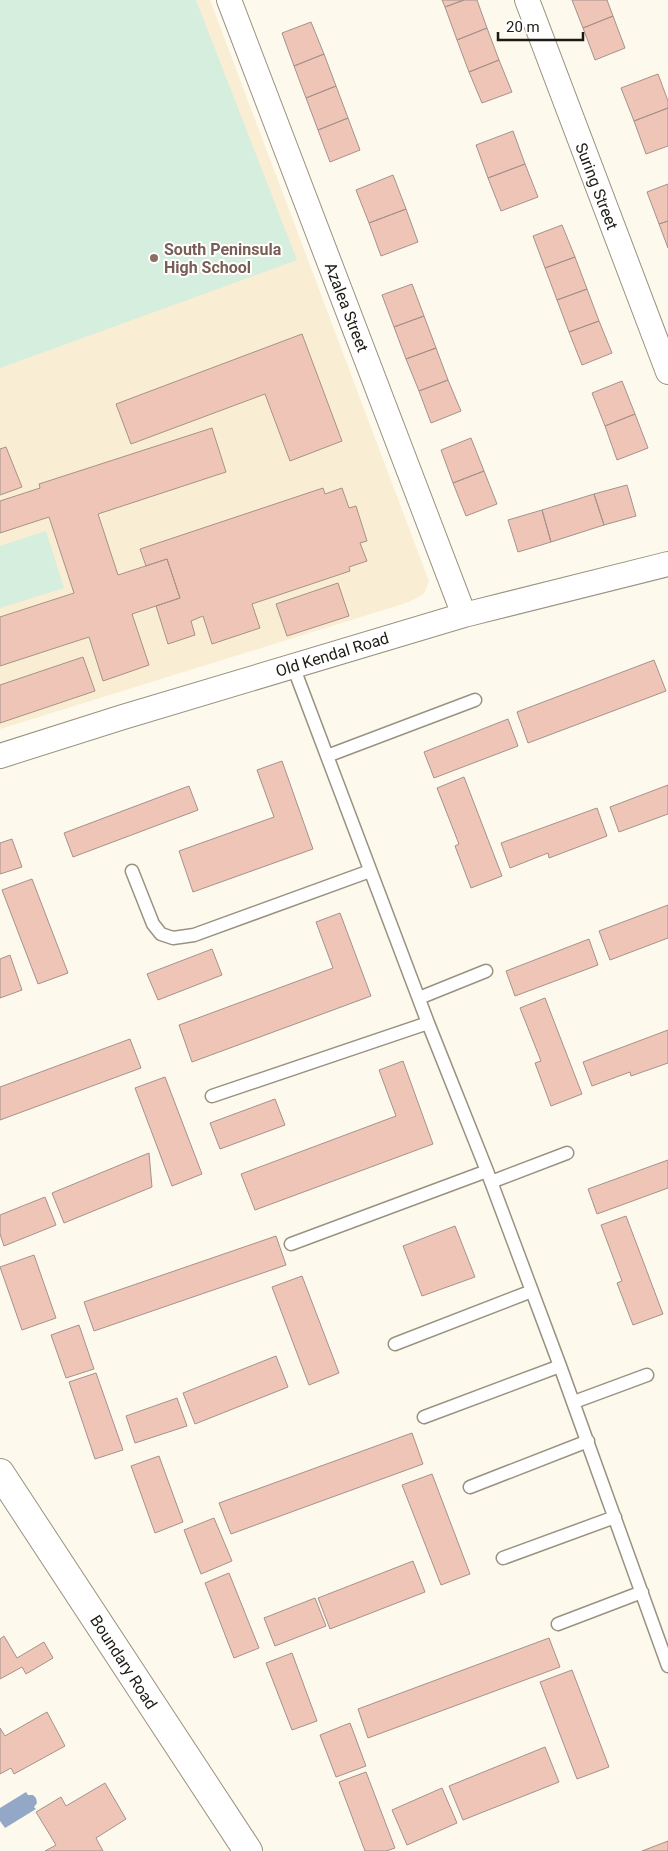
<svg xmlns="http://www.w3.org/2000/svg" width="668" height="1851" viewBox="0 0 668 1851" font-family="Roboto,sans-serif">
	<rect width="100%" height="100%" fill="#fef9ed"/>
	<path fill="#f9edd3" d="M0,0h210l214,568 5,13 -5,13 -15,8 -409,127z"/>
	<path fill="#d6eede" d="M0,0h196l101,260 -297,108z
		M46,531l18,57 -64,20v-62z"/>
	<path fill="#93a8c7" d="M26,1792l2,3h5l3,3 1,5 -3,4 2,2 -31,19 -5,-7v-13z"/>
	<path fill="#eec5b7" stroke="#a6928b" d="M442,0h22l-19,7z
		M464,0h13l10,28 -30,12 -12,-33z
		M572,0h35l6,16 -30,12z
		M613,16l12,32 -30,12 -12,-32z
		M311,22l13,32 -30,12 -12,-33z
		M487,28l12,32 -30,12 -12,-32z
		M324,54l12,32 -30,12 -12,-32z
		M499,60l13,32 -30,11 -13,-31z
		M658,74l10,27v7l-34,13 -13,-33z
		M336,86l12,32 -30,12 -12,-32z
		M668,108v38l-22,8 -12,-33z
		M348,118l12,32 -30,12 -12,-32z
		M513,131l12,33 -37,14 -12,-33z
		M525,164l13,33 -37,14 -13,-33z
		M393,175l13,34 -37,14 -13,-33z
		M668,184v37l-9,3 -12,-32z
		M406,209l12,33 -37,14 -12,-33z
		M668,221v27l-9,-24z
		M562,225l13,32 -30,11 -12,-32z
		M575,257l12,32 -30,11 -12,-32z
		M412,284l12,32 -30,11 -12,-32z
		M587,289l12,32 -30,11 -12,-32z
		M424,316l12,32 -30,11 -12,-32z
		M599,321l13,32 -30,12 -13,-33z
		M302,334l40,107 -52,20 -25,-67 -134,50 -15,-40z
		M436,348l12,32 -29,11 -13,-32z
		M448,380l13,31 -30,12 -12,-32z
		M622,381l13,33 -30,12 -13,-33z
		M635,414l13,34 -31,12 -12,-34z
		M212,428l14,44 -128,42 20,61 49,-16 13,39 -48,16 17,51 -46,16 -14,-44 -89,29v-49l74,-24 -25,-76 -49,16v-32l40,-13 -1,-4z
		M471,438l13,33 -31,12 -12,-33z
		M6,447l16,40 -22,8v-46z
		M484,471l13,33 -31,12 -13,-33z
		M627,485l9,31 -32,9 -10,-31z
		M323,488l2,6 17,-6 7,20 7,-2 11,35 -7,2 7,18 -18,6 1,4 -98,33 8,24 -48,16 -9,-28 -12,5 4,14 -27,9 -12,-38 24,-8 -13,-39 -21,7 -6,-17z
		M594,494l10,31 -53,17 -9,-32z
		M542,510l9,32 -33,10 -10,-32z
		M338,583l11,33 -62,20 -11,-32z
		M83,657l12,34 -95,32v-38z
		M654,660l12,31 -138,52 -11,-31z
		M508,719l10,27 -84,32 -10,-26z
		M282,761l31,88 -120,43 -14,-41 95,-34 -17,-47z
		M464,777l38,99 -31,12 -16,-42 4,-2 -22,-56z
		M668,785v29l-49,18 -9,-25z
		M189,786l9,24 -125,47 -9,-24z
		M597,808l10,28 -58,22 -1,-5 -38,15 -9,-25z
		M12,839l10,28 -22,7v-31z
		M32,879l36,94 -30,11 -36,-94z
		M668,905v33l-58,22 -11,-29z
		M340,913l31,83 -179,66 -13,-37 154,-57 -17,-46z
		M589,939l9,26 -83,31 -9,-25z
		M212,949l10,26 -64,25 -11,-26z
		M10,955l12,35 -22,8v-39z
		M545,998l37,96 -31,12 -16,-43 6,-2 -21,-53z
		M668,1030v33l-37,13 -1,-4 -38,14 -9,-24z
		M130,1039l11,29 -141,52v-33z
		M403,1061l30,83 -178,66 -14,-36 155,-58 -17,-46z
		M165,1077l37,97 -30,12 -37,-98z
		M275,1099l10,26 -65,24 -10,-26z
		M149,1153l3,34 -88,36 -12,-30z
		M668,1160v28l-71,26 -9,-25z
		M45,1197l11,28 -52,21 -4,-12v-19z
		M626,1216l37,98 -30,11 -16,-42 5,-2 -21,-56z
		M455,1226l20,51 -53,19 -19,-50z
		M276,1236l10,29 -192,66 -10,-29z
		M34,1255l22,63 -34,12 -22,-63z
		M302,1276l37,97 -30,12 -37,-98z
		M79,1325l15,44 -28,9 -15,-43z
		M276,1356l12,31 -93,37 -12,-31z
		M96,1373l27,77 -28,9 -26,-77z
		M177,1398l10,28 -52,17 -9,-27z
		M412,1433l11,31 -192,70 -12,-31z
		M159,1456l24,66 -28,11 -24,-67z
		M432,1474l38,100 -29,11 -39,-100z
		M214,1518l18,43 -31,13 -17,-44z
		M413,1561l12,31 -95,37 -12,-31z
		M229,1573l30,75 -25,10 -29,-75z
		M315,1598l11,28 -51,20 -11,-28z
		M4,1636l13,22 27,-16 9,16 -27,16 -4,-7 -22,12v-40z
		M549,1638l11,29 -192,71 -10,-29z
		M292,1653l25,68 -25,9 -26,-67z
		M572,1670l37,97 -32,12 -37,-97z
		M47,1712l18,34 -51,28 -3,-6 -11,6v-46l5,8z
		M350,1723l16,43 -30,11 -16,-42z
		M545,1747l14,35 -96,38 -14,-34z
		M366,1772l29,76 -9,3h-21l-26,-69z
		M105,1783l21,36 -30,19 7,13h-58l11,-6 -20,-33 25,-15 5,9z
		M442,1788l15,35 -50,22 -15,-35z
		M668,1841v10h-26z"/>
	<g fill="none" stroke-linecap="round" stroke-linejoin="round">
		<defs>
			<path id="service" d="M293,666l135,357 59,148 73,195 108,300
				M327,756l148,-56
				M132,871l21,53 8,10 12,4 21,-3 176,-64
				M419,998l67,-27
				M212,1096l216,-73
				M491,1182l76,-29
				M291,1244l196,-73
				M395,1344l137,-53
				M574,1402l73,-27
				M424,1417l136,-51
				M470,1487l118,-46
				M503,1558l112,-41
				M558,1624l84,-32"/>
			<path id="minor" d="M229,0l235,615
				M527,0l141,372
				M0,756l123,-39 341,-102 204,-51"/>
			<path id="tertiary" d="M0,1473l248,378"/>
		</defs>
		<use href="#service" stroke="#9a9281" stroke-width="15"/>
		<use href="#minor" stroke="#9a9281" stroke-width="26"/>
		<use href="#tertiary" stroke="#9a9281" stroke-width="30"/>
		<use href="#service" stroke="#fff" stroke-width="12"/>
		<use href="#minor" stroke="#fff" stroke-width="24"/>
		<use href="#tertiary" stroke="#fff" stroke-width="28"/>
	</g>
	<circle fill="#8d6e63" stroke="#fff" stroke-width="2" cx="154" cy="258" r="5"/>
	<g text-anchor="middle" stroke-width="4" stroke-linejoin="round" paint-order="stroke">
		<g font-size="16" fill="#1e1b14" stroke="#fff">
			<text transform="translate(597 186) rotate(69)" y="6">Suring Street</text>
			<text transform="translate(347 307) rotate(69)" y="6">Azalea Street</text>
			<text transform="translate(332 654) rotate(-17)" y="6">Old Kendal Road</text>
			<text transform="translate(124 1662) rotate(57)" y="6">Boundary Road</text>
		</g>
		<g font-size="16" font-weight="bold" fill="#785e54" stroke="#fff" text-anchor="start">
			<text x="164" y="255">South Peninsula<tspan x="164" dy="18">High School</tspan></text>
		</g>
	</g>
	<path d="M498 32v8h85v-8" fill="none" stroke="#1e1b14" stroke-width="2.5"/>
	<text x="506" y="32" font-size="15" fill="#1e1b14" stroke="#ffffff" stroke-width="4" paint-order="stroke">20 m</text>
</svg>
